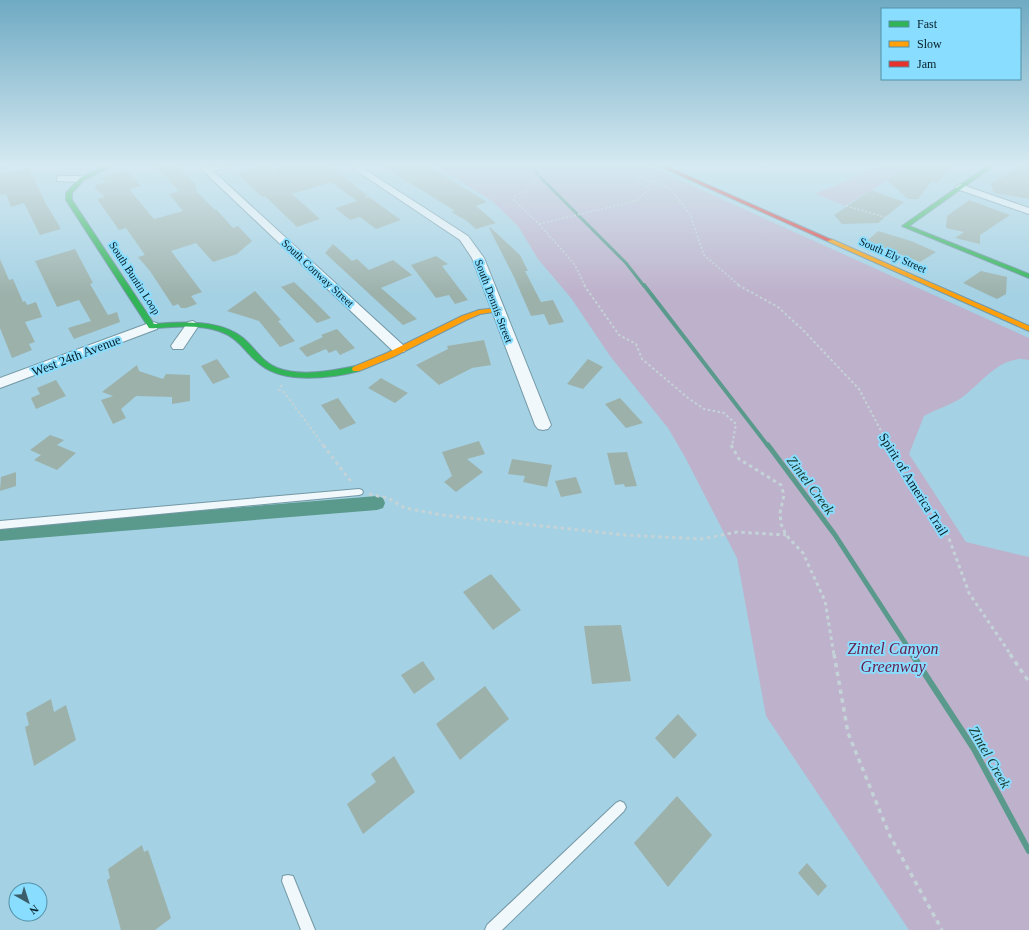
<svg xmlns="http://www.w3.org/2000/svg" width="1029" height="930" viewBox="0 0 1029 930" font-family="'Times New Roman',serif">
	<rect width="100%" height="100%" fill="#a4d1e3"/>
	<path fill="#beb1cb" d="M439,165h27l3,2 14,-2h163l383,173v22c-29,-7 -49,26 -71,40 -11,6 -23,10 -34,16l-15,38 57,88 63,15v373h-120l-143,-214 -29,-158 -52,-101 -17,-29 -58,-72 -39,-58 -33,-39 -20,-33 -26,-25 -55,-35z
		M882,165h31l-68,41 -30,-12z"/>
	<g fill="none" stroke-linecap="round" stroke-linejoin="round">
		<path stroke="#5a9a8c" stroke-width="3" d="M538,165l-3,4 4,7 87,87 18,23"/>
		<path stroke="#5a9a8c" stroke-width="4" d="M644,285l124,161"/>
		<path stroke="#5a9a8c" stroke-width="5" d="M768,445l67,90 78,120"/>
		<path stroke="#5a9a8c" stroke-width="6" d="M912,654l62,95 55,102"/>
		<path fill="#5a9a8c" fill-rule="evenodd" d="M377,496l6,2 2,5 -2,5 -6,2 -377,31v-14z"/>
	</g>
	<path fill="#9db1ab" d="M154,165h23l19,20 -2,1 4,3 -3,1 20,20 1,-1 17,19 5,-2 14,15 -15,13 -24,8 -17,-19 -25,8 31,41 -11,4 6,8 -11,4h-5l-3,-4 -5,2 -23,-35 -12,-14 7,-2 -19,-27 -7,2 -22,-31 8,-2 -11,-10 2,-1 -1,-1 11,-3 -5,-3 26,-9 14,16 -12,3 25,30 29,-8 -14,-17 10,-3z
		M267,165l8,7 5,-7h48l39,30 -3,3 5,-1 32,23 -25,9 -16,-12 -10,3 -15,-12 22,-7 -26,-19 -39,12 28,25 -23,8 -32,-31 -3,1 -25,-24z
		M381,165h45l61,37 -11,4 20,17 -20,6 -9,-8 -16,-9 4,-1z
		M912,165h39l-13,18 -6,-2 -14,18h-10l-21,-19z
		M1020,166l9,2v31l-35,-6 -3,-9z
		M29,168l16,34 16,27 -21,6 -16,-32 -13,4 -5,-13 -6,1v-20z
		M871,190l33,12 -26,21 -36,1 -8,-9z
		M969,200l41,15 -30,20v9l-25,-6 9,-6 -18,-4 1,-12z
		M490,227l30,28 8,16h-3l16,31 12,-2 11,22 -15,3 -5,-11 -13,2 -17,-39 -25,-49z
		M878,231l33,10 25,11 -16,10 -53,-21z
		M333,244l19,17 5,-2 12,11 24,-10 19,15 -31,13 36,31 -14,6 -78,-72z
		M75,249l18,34 -3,1 18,31 9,-3 3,10 -46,17 -6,-11 23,-7 -12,-21 -22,7 -22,-46z
		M436,256l12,8 -6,2 26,34 -13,4 -6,-9 -13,3 -25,-33z
		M0,259l9,21 4,-1 10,23 2,-1 2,4 9,-3 6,15 -17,5 10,20 -6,2 3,6 -20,8 -12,-30z
		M981,271l26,6 -1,17 -9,5 -34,-16z
		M294,282l22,21 15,15 -14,5 -36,-36z
		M255,291l26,29 -3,1 17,20 -15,6 -21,-26 -32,-10z
		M337,329l18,19 -15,7 -4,-5 -7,3 -3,-4 -19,8 -8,-9 24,-11 -2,-2z
		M484,340l7,25 -19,3 -33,17 -23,-20 32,-16 -1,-3z
		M217,359l13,18 -17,7 -12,-18z
		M588,359l15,8 -20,22 -16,-5z
		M137,365l2,6 24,8 3,-5 24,1v26l-18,3v-7l-36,-1 -15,13 5,9 -13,6 -12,-24 12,-4 -11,-4z
		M381,378l7,4 20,11 -13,10 -27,-15z
		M56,380l10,16 -30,13 -5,-11 9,-4 -3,-6z
		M338,398l18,25 -16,7 -19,-25z
		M620,398l23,25 -17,5 -21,-24z
		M50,435l14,5 -7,5 19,8 -19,17 -23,-10 7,-5 -11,-5z
		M479,441l6,13 -18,5 16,13 -27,20 -12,-10 8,-6 -10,-24z
		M627,452l10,34 -12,1 -1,-3 -9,1 -8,-32z
		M512,459l40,6 -5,22 -24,-5 2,-6 -17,-2z
		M16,472v14l-16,5 1,-14z
		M576,477l6,16 -21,4 -6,-16z
		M491,574l30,36 -28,20 -30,-38z
		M621,625l10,56 -39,3 -8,-58z
		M423,661l12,18 -21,15 -13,-19z
		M485,686l24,33 -49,41 -24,-36z
		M51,699l3,13 12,-7 10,35 -42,26 -9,-39 4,-2 -3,-12z
		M678,714l19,21 -23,24 -19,-21z
		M394,756l21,36 -52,42 -16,-30 29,-22 -5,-8z
		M677,796l35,39 -44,52 -34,-44z
		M142,845l2,7 4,-2 23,68 -16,12h-34l-14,-50 3,-2 -2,-9z
		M807,863l20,23 -9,10 -20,-23z"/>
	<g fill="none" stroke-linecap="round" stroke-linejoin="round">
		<defs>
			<path id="lane" d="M359,489l3,1 1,2 -1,2 -3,1 -359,34v-8z
				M620,801l4,2 2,4 -2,4 -122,119h-17l2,-5 129,-122z
				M288,875l5,1 22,54h-14l-19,-49 1,-5z"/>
			<path id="street" d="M197,165h9l2,2 24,-2 -1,2 -18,4 191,175 2,3 -2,3h-10z
				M348,165h10l110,71 16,22 67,167 -3,4 -5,1 -5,-1 -3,-4 -63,-167 -12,-18z
				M60,176h22l5,3 -5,3 -25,-1v-4z
				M960,184l69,24v6l-72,-25 -2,-2z
				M193,321l6,4 -16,24h-10l-2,-3 2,-3 15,-21z
				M152,322l5,1 1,3 -1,3 -157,59v-10z"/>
			<path id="fast" d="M0,165h8l-8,3z
				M108,165h6l-30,15 -12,13v7l82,124c28,-2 65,-5 89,14 12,10 19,24 34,30 24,9 54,3 79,-2l3,1 1,2 -1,2c-27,7 -74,13 -98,-6 -16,-12 -21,-27 -42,-34 -15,-5 -32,-5 -48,-4 -7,0 -15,2 -22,1l-83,-128v-7l14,-15z
				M989,165h6l-86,61 120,48v4l-127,-52z"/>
			<path id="slow" d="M827,239h4l198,87v5l-202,-90z
				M498,308l2,1v2l-20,3 -14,6 -73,37 -34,14h-6l-1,-2 1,-2 34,-14 75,-37 17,-6z"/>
			<path id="jam" d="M657,165h6l169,75 -5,1z"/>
		</defs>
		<use href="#lane" stroke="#7398a6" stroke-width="2"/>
		<use href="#street" stroke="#7398a6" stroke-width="2"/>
		<use href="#fast" stroke="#7398a6" stroke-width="2"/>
		<use href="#slow" stroke="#7398a6" stroke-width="2"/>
		<use href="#jam" stroke="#7398a6" stroke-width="2"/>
		<path stroke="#c4d3d8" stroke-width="1.5" stroke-dasharray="2 2" stroke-linecap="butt" d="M556,165c-11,5 -21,11 -24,23l-16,7 -2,5 24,23 37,42 10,21
			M620,171l41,13 10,6 19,24 14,41 36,31
			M846,206l49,14
			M539,224l97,-23 13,-12 -14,-11"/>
		<path stroke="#c4d3d8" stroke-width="2" stroke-dasharray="2.5 2.5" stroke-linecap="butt" d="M584,285l35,50 17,9 6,15 46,39 16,11 20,4 12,11 -4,22
			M738,285l40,22 25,23 56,59 30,57
			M282,385l-3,5 5,2 40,54"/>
		<path stroke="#c4d3d8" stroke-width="3" stroke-dasharray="3.5 3.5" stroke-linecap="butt" d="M323,445l29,38
			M731,445l8,14 42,26 3,10 -4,18 1,11 5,11 17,18 22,48 9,54
			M888,445l8,15 51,73 22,60 42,62
			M369,494l19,4 17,10 37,7 183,20 77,4 35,-7 49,3"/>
		<path stroke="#c4d3d8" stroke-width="3.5" stroke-dasharray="4.5 4.5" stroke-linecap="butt" d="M834,654l14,79 42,103 52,94
			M1010,654l19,28"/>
		<use href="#lane" fill="#f1f8fb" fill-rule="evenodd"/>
		<use href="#street" fill="#f1f8fb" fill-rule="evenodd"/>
		<use href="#fast" fill="#30b455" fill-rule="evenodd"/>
		<use href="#slow" fill="#ff9f0a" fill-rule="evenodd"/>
		<use href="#jam" fill="#e5322d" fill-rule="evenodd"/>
	</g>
	<linearGradient id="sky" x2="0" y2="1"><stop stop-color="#6faac3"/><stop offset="0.56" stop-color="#d6eaf2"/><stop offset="1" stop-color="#d6eaf2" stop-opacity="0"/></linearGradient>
	<rect width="1029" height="295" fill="url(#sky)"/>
	<g text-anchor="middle" stroke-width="4" stroke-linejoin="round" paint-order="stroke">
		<g font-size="11" fill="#031e27" stroke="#89ddfe">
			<text transform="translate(893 255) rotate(24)" y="4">South Ely Street</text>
			<text transform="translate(318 273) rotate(43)" y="4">South Conway Street</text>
			<text transform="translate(135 278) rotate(57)" y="4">South Buntin Loop</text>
			<text transform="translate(494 301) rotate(69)" y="4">South Dennis Street</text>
		</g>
		<g font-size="13" fill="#031e27" stroke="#89ddfe">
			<text transform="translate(76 355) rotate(-21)" y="5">West 24th Avenue</text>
			<text transform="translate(914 484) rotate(58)" y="5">Spirit of America Trail</text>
		</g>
		<g font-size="14" font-style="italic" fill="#16372a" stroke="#89ddfe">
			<text transform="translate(811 485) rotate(53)" y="5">Zintel Creek</text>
			<text transform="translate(990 757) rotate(60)" y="5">Zintel Creek</text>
		</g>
		<g font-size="16" font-style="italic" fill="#68204e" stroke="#89ddfe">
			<text x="893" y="654">Zintel Canyon<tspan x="893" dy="18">Greenway</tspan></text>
		</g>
	</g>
	<rect x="881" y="8" width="140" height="72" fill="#89ddfe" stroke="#5391a8"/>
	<rect x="889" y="21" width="20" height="6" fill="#30b455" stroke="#5391a8"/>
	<text x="917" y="28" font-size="12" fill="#031e27">Fast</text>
	<rect x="889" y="41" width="20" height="6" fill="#ff9f0a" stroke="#5391a8"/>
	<text x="917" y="48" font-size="12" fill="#031e27">Slow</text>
	<rect x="889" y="61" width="20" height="6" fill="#e5322d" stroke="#5391a8"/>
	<text x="917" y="68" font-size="12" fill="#031e27">Jam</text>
	<g transform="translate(28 902) rotate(141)"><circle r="19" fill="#89ddfe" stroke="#5391a8"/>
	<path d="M0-3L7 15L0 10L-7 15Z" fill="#3b5d69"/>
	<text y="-6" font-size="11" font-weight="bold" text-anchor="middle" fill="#031e27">N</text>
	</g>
</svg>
